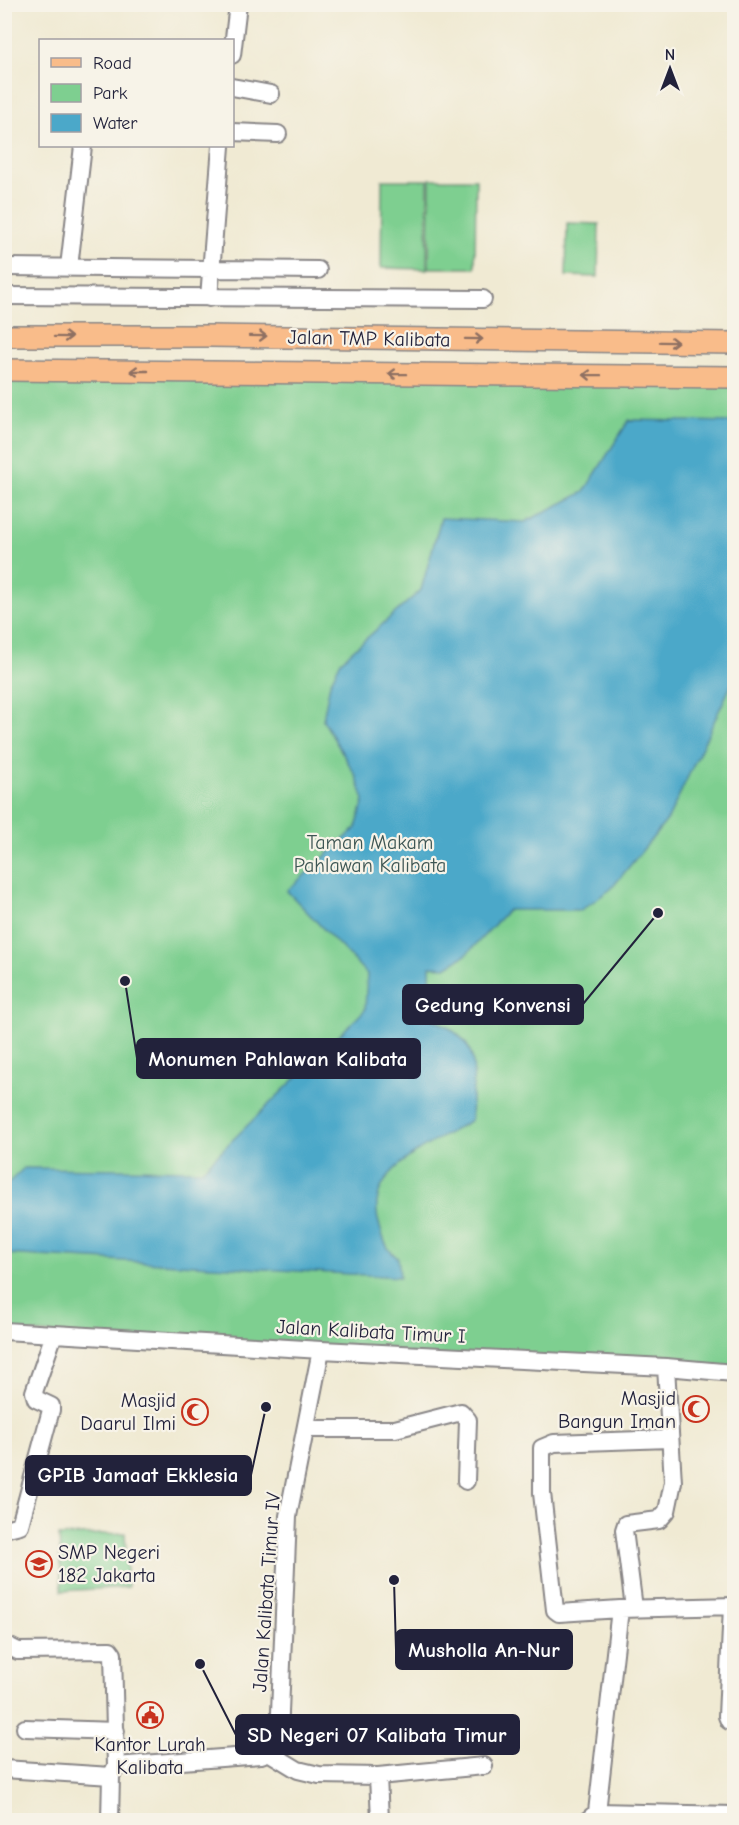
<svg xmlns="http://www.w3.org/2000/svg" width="739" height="1825" viewBox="0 0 739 1825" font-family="'Comic Neue',sans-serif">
	<rect width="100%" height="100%" fill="#f7f3e8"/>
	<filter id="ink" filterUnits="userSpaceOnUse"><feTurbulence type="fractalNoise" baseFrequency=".0167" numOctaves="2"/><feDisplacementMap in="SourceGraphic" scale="12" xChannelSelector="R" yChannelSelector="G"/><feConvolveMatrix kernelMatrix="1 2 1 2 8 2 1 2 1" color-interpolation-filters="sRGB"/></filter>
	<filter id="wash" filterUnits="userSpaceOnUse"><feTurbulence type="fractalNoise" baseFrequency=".008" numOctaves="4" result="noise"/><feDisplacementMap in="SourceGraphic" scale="24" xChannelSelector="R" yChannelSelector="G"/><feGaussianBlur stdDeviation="1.35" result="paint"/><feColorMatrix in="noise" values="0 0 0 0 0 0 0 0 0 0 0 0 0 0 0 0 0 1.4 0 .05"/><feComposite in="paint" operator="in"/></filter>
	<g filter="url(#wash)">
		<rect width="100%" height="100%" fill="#f0ead3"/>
		<path fill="#7ecf90" stroke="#507866" stroke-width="1.5" d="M430,179h46l-1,89h-46z
			M382,180h46l-1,89 -46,-1z
			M567,223l32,1 -1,53 -32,-1z
			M4,369l730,8v996l-729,-42z
			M125,1533l3,54 -66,4 -3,-55z"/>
		<path fill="#4ba8c9" stroke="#366582" stroke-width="1.5" d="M629,420l105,2v257l-66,140 -57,70 -30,21h-73l-42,45 -20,12 -16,-1 1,52c56,26 41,49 40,102 -38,25 -111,49 -91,107 4,14 6,22 18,31l2,19 -395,-23v-68l19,-18 178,2 163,-160 2,-36 -80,-83 69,-63 8,-28 -8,-24 -33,-56 7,-37 11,-22 80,-71 20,-72 84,4 59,-30z"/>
	</g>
	<g filter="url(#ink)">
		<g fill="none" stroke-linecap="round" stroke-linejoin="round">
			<defs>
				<path id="minor" d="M232,55l6,-51
					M232,87l39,7
					M232,132l46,2
					M4,267l314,3
					M69,267l14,-121
					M4,296l479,3
					M209,298l12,-152
					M4,1331l317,19 345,17 68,6
					M306,1429h89l66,-17 7,8 -2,61
					M4,1529l16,-4 31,-115v-4l-15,-7 -2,-7 20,-58
					M732,1606l-5,110 2,5 5,2
					M634,1608l-10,-78 2,-6 33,-4 8,-9 6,-29 -7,-115
					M620,1609l-61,4 -4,-3 -13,-117v-45l12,-5 115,-4
					M4,1644l14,7 92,-1 3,4 3,112
					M25,1728l91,3
					M270,1753l28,17 21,5 59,1 106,-10
					M4,1769l107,7
					M378,1776l2,44
					M597,1812l23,-203 114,-3
					M110,1820l1,-44 5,-10 145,-11c11,-3 14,-8 18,-18l9,-221 33,-166
					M588,1820l9,-8 137,3"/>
				<path id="major" d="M4,336h205l525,7
					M4,370l730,7"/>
			</defs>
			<use href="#minor" stroke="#898687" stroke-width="20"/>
			<use href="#major" stroke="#898687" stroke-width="24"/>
			<use href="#minor" stroke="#fff" stroke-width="16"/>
			<use href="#major" stroke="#f9bc8a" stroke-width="21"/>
		</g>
		<defs><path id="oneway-shaft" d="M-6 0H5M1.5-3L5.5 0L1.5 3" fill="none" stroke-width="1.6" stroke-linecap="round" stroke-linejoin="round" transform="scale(1.5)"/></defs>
		<g stroke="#8e6f62">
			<use href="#oneway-shaft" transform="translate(258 336) rotate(1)"/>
			<use href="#oneway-shaft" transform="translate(63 337) rotate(1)"/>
			<use href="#oneway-shaft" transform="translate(474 339) rotate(1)"/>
			<use href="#oneway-shaft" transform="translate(669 342) rotate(1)"/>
			<use href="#oneway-shaft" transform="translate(139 371) rotate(-180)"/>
			<use href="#oneway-shaft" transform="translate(397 374) rotate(-179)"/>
			<use href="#oneway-shaft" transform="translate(592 375) rotate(-179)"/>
		</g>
	</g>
	<defs>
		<symbol id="mosque-ring" viewBox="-11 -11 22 22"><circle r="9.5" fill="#f7f3e8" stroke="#c8321e" stroke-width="1.5"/><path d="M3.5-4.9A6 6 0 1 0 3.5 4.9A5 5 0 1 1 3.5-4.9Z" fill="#c8321e"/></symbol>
		<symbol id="school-ring" viewBox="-11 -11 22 22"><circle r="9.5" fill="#f7f3e8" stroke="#c8321e" stroke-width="1.5"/><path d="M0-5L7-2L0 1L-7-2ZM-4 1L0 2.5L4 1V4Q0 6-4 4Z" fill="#c8321e"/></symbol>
		<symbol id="civic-ring" viewBox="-11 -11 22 22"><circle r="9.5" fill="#f7f3e8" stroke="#c8321e" stroke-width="1.5"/><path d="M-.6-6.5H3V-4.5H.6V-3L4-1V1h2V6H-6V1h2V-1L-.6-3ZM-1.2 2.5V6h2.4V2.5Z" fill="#c8321e"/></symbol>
	</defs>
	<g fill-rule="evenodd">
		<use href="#mosque-ring" x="681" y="1394" width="30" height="30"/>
		<use href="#mosque-ring" x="180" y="1397" width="30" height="30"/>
		<use href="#school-ring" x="24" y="1549" width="30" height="30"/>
		<use href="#civic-ring" x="135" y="1700" width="30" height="30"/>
	</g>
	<g text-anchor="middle" stroke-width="4.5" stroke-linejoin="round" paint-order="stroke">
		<g font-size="20" fill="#22223b" stroke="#f7f3e8">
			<text transform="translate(369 338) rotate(1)" y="7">Jalan TMP Kalibata</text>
			<text transform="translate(371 1331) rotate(3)" y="7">Jalan Kalibata Timur I</text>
			<text transform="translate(266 1592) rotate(-86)" y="7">Jalan Kalibata Timur IV</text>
		</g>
		<g font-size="20" fill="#3e5654" stroke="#f7f3e8">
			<text x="370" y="849">Taman Makam<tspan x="370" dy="23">Pahlawan Kalibata</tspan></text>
		</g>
		<g font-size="20" fill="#22223b" stroke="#f7f3e8" text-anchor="end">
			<text x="676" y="1405">Masjid<tspan x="676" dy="23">Bangun Iman</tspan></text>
			<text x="176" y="1407">Masjid<tspan x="176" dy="23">Daarul Ilmi</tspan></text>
			<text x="58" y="1559" text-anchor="start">SMP Negeri<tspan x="58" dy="23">182 Jakarta</tspan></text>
			<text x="150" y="1751" text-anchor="middle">Kantor Lurah<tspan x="150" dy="23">Kalibata</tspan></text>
		</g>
	</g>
	<path fill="none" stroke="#22223b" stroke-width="2" d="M658 913L583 1004M125 981L137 1058M266 1407L251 1475M394 1580L396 1650M200 1664L236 1735"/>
	<g fill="#22223b" stroke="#f7f3e8" stroke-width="2">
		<circle cx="658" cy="913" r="6"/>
		<circle cx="125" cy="981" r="6"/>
		<circle cx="266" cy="1407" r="6"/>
		<circle cx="394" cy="1580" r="6"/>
		<circle cx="200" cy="1664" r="6"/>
	</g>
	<g fill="#22223b" stroke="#22223b" stroke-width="2">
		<rect x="403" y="985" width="180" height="39" rx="6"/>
		<rect x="137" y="1039" width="283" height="39" rx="6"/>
		<rect x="26" y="1456" width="225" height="39" rx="6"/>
		<rect x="396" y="1630" width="176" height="39" rx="6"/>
		<rect x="236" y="1715" width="283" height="39" rx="6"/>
	</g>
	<g font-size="21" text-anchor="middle" font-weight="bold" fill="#fff">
		<text x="493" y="1012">Gedung Konvensi</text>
		<text x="278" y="1066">Monumen Pahlawan Kalibata</text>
		<text x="138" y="1482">GPIB Jamaat Ekklesia</text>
		<text x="484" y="1657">Musholla An-Nur</text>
		<text x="377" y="1742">SD Negeri 07 Kalibata Timur</text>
	</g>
	<rect width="739" height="1825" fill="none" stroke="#f7f3e8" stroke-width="24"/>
	<rect x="39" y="39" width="195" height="108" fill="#f7f3e8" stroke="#a29fa3" stroke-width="1.5"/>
	<rect x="51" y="58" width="30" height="9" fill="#f9bc8a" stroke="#a29fa3" stroke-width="1.5"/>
	<text x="93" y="69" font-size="18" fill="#22223b">Road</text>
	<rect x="51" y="84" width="30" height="18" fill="#7ecf90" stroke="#a29fa3" stroke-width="1.5"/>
	<text x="93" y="99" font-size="18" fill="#22223b">Park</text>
	<rect x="51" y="114" width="30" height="18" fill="#4ba8c9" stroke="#a29fa3" stroke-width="1.5"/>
	<text x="93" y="129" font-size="18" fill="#22223b">Water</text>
	<g transform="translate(670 69)" stroke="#f7f3e8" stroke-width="4.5" paint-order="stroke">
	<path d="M0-4.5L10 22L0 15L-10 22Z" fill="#22223b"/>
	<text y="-9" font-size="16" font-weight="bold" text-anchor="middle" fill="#22223b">N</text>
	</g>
</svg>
